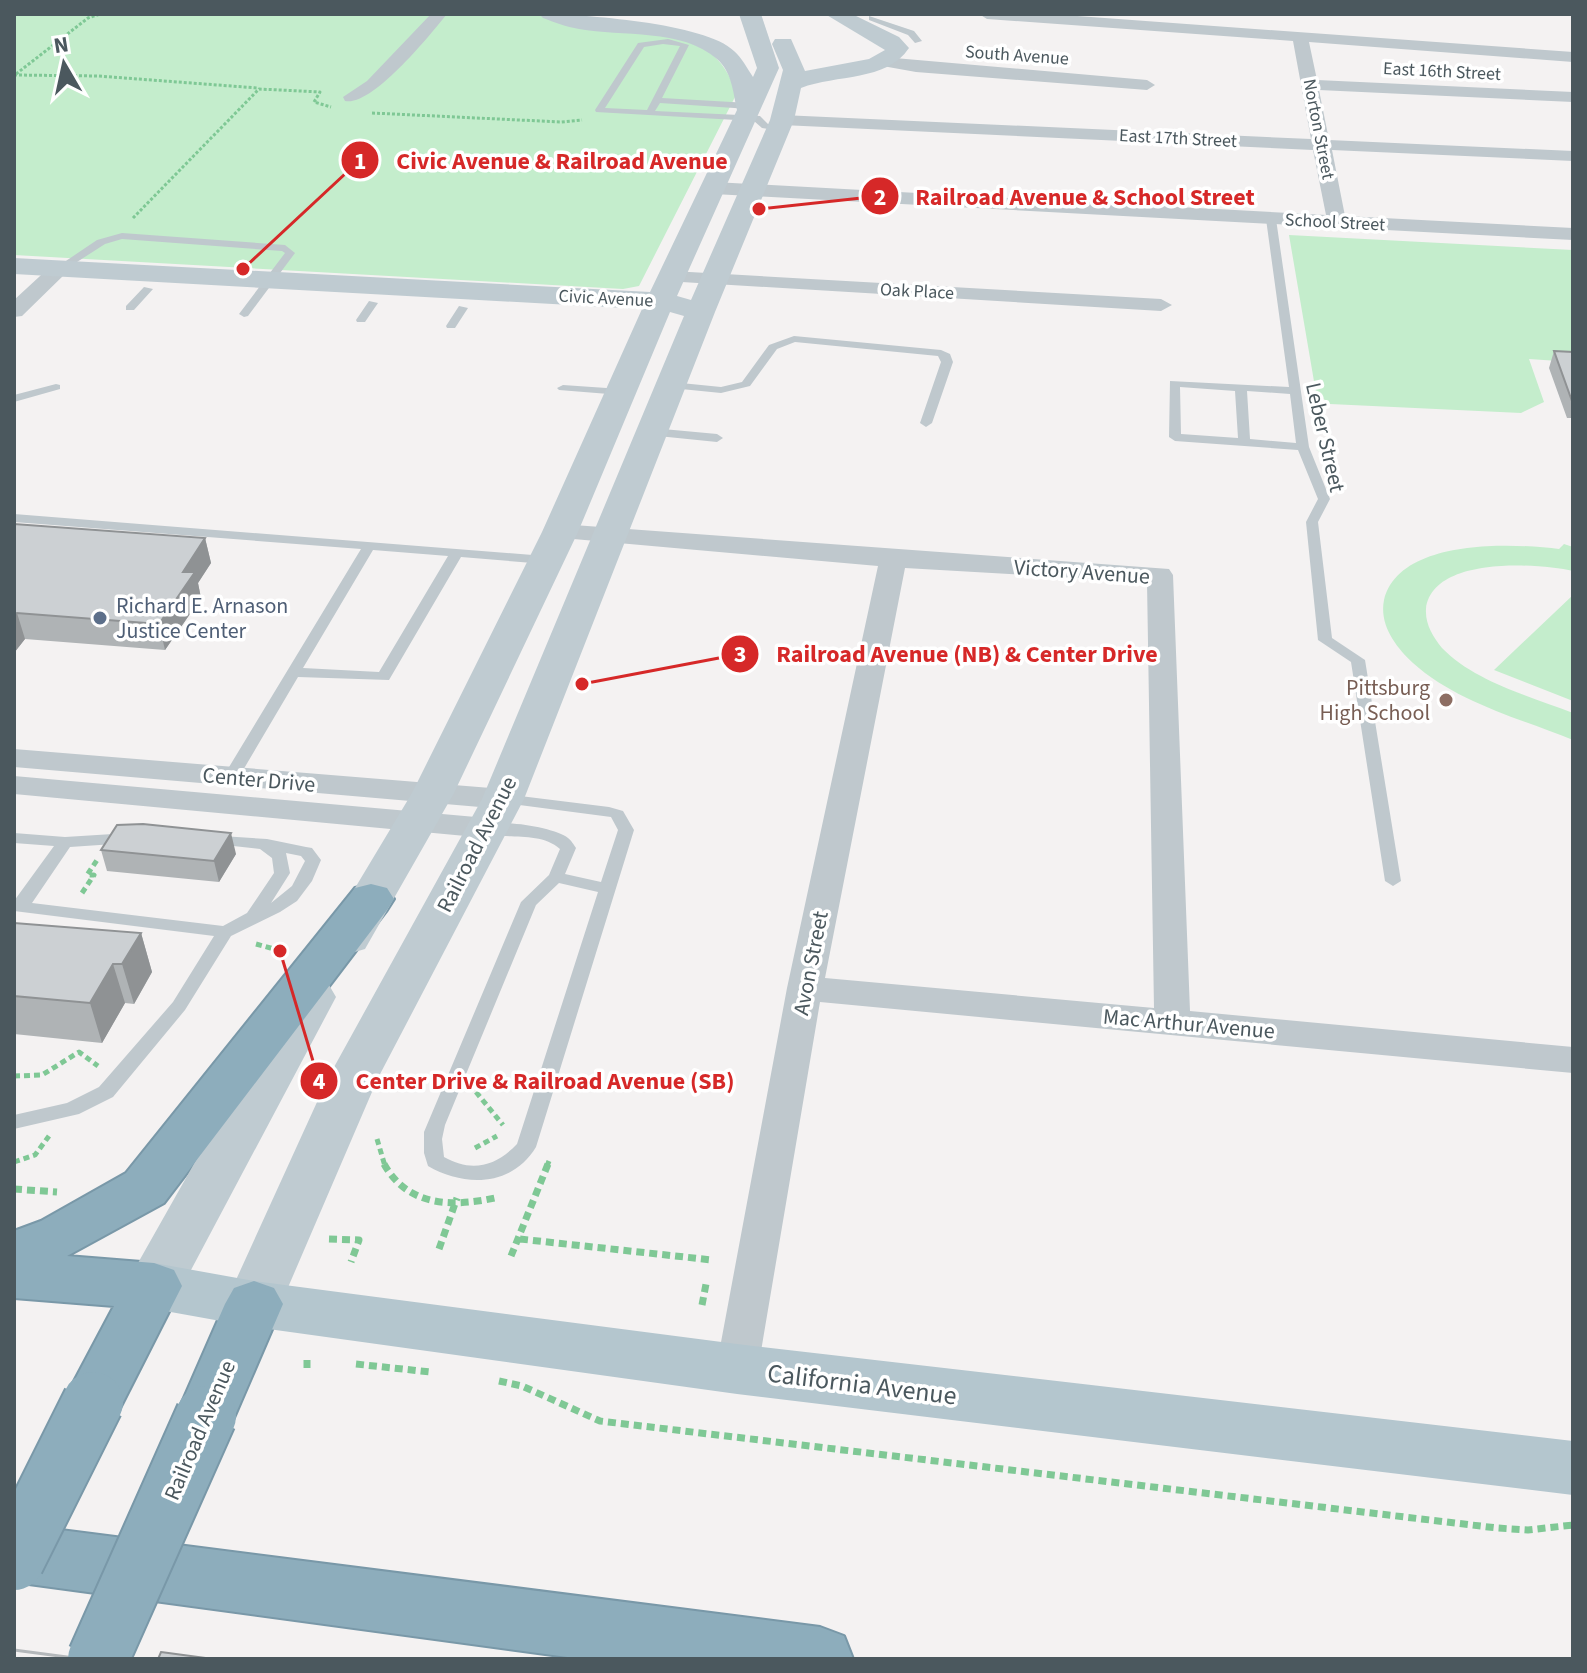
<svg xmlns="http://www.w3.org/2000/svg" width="1587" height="1673" viewBox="0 0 1587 1673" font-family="'Source Sans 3',sans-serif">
	<rect width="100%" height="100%" fill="#f4f2f2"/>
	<path fill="#c4edcc" d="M14,14h530l14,6c38,6 130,11 156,36 11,10 17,23 23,37l-98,193 -16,3 -609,-34z
		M1289,235l284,15v112l-44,-3 15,43 -23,11 -191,-9 -14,-11z
		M1564,544l9,3v24c-36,-8 -141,-15 -147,38 -1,15 7,28 16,39 33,34 88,48 131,65v27c-52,-21 -117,-38 -160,-77 -17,-16 -34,-38 -29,-63 15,-62 128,-57 175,-51z
		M1573,595v106l-79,-31z"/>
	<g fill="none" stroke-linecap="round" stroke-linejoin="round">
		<defs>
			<path id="highway" d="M371,884l16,4 7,11 -7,11 -223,293 -97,53 87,7 20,7 8,16 -68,134 -21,8 -21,-8 -9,-18 51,-96 -100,-8v-67l27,-10 85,-48 229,-285z
				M254,1281l20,7 9,16 -56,130 -21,8 -21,-8 -9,-18 49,-112 9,-16z
				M14,1524l806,103 24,9 9,23h-271l-568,-77z"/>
		</defs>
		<use href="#highway" stroke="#7998a8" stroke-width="4"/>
		<path stroke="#7fc895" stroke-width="3" stroke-dasharray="3 2" stroke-linecap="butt" d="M16,74l72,-56 12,-4
			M14,75l84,1 160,12
			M372,113l189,9 21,-2
			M133,218l126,-129 61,3 -6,10 17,5"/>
		<path stroke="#7fc895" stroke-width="5" stroke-dasharray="6 4" stroke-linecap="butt" d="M82,893l12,-18h-7l10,-15
			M256,944l29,8
			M14,1076l28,-1 37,-23 19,14
			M476,1092l27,33
			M377,1139l8,27
			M475,1148l22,-12
			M14,1162l21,-7 14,-19
			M547,1166l2,-5"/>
		<path stroke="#7fc895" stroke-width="7" stroke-dasharray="8 5" stroke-linecap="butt" d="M384,1164c24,43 68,43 111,34
			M14,1189l43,3
			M329,1239l30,1 -8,22
			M520,1239l192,21
			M439,1249l18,-51
			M511,1256l37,-92
			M702,1305l4,-21
			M307,1360v9
			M356,1364l74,8
			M499,1381l23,5 78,35 897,107 31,2 45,-5"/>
		<path fill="#bfc8cd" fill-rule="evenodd" d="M869,16l45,15 8,10 -7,2 -7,-8 -39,-15z
			M668,39l21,6 -27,53 87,5 4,3 -4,3 -89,-6 -5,8 105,5 8,8 13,3v4l-19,-3 -8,-7 -158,-9 -1,-2 43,-67zM663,44l17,2 -33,64 -42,-2 39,-61z
			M1271,216l5,3 33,228 21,52 -12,23 14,116 33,22 36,221 -8,5 -8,-5 -34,-219 -33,-22 -12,-118 12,-23 -20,-49 -123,-9 -6,-4 1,-56 119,6 -23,-168zM1180,387l55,4 3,47 -57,-4zM1247,391l43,3 6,49 -46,-4z
			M122,233l163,12 10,8 -47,63 -4,1 -5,-3 46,-61 -3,-2 -160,-12 -17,5 -42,27 -9,-2 43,-29z
			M144,287l9,2 -19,21h-8v-4z
			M369,301l9,2 -13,19h-8l-1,-2z
			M459,306l9,2 -13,20h-8l-1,-2z
			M794,336l147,14 9,4 3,8 -21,61 -6,4 -6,-4 21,-61 -3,-6 -143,-14 -18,7 -27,37 -29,7 -50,-5 -6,-3 6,-3 50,5 21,-5 27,-37z
			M56,384l4,1v4l-46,13v-7z
			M563,385l58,4 6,3 -6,3 -62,-5 -2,-2z
			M652,428l65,6 6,4 -6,4 -69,-7 -2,-3z
			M14,514l531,42 7,4 -7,4 -84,-7 -72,123 -91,-3 -59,100 -8,5 -8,-5 138,-228 -347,-27zM373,550l75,6 -69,116 -76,-4z
			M503,794l106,13 14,4 11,19 -98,317c-24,40 -72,40 -108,19l-4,-13v-21l97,-230 28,-27 11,-26c-23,-21 -62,-5 -80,-21 12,-11 74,-1 88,10 3,2 6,7 8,10l-11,26 36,8 17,-52 -7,-13 -114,-15 -2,-3zM559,883l39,9 -81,252c-21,22 -45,29 -73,13l-2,-18 3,-14 91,-220z
			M14,833l51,4 64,-4 8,5 -8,5 -59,4 -38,56 191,23 24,-13 27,-40 -2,-15 -12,-9 -54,-6 -2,-4 2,-4 61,4 39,8 6,1 9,12 -9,21 -15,20 -17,11 -49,24 -46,74 -72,87 -34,17 -65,15v-14l53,-12 32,-16 74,-85 41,-66 -200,-25v-10l40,-55 -40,-3zM286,853l15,3 4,5 -13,25 -21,17 19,-30z"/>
		<path fill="#bfc8cd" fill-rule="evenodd" d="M431,14h16c-17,21 -75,93 -102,87l-2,-4 24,-16z
			M979,14h71l523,38v10l-264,-20 8,38 256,12v10l-254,-12 10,50 244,11v10l-241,-11 13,66 228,12v12l-859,-46 -9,-6 9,-6 612,33 -13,-65 -531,-25 -9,-5 9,-5 529,24 -18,-98 -306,-22z
			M883,57l264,23 8,5 -8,5 -231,-18 -39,-7 -2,-3z
			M59,263l10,6 -3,4 -44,43 -8,1v-17l38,-35z
			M672,271l489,28 11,6 -11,6 -496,-30 -3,-4 3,-4z
			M560,524l609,45 4,6 17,436 383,36v26l-753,-71 -62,367 -6,13 -15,5 -15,-5 -6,-13 71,-381 91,-422 -327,-29 -4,-5 4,-5zM905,568l242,14 7,426 -329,-30z
			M14,749l489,40 11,3 5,7 -5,7 -11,3 -489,-42z
			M14,776l473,42 11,3 5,7 -5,7 -11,3 -473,-44z"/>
		<path fill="#bfcbd1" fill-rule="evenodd" d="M539,14c42,0 167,9 195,37 8,7 13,17 19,26l4,-9 -18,-54h22l18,54 -102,228 14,4 79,-180 13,-50 -11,-26 3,-5h16l14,32 64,-12 16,-9 -60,-36h27l47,23 10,11c-23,34 -72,26 -108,40l-7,32 -79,192 -191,487 -146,279 -104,242 -20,7 -20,-7 -9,-16 103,-226 154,-279 202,-483 -14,-4 -92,220 -124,261 -89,156 -17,5 -17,-5 -6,-11 87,-145 130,-261 100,-223 -628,-35v-16l636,34 87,-182c-4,-18 -5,-38 -20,-51 -35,-31 -95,-22 -138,-30 -13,-2 -25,-7 -36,-11z
			M312,980l17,5 7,12 -162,305 -20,7 -20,-7 -8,-16 8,-16 161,-285z"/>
		<path fill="#b4c6ce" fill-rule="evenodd" d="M154,1263l100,18 483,63 836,97v54l-836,-101 -483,-67 -100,-18 -20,-7 -8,-16 8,-16z"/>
		<use href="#highway" fill="#8dadbc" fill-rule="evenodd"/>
		<path stroke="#b4b8bb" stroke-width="3" d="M14,1650l68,9"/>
		<defs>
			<path id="highway-bridge" d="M14,1560l79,-158
				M98,1659l108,-243"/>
		</defs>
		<use href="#highway-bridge" stroke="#7998a8" stroke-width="64" stroke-linecap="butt"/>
		<use href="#highway-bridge" stroke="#8dadbc" stroke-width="60"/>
	</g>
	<path fill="#afb3b5" d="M1554,351l19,1v66h-6l-18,-50z
		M14,524l191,14 6,25 -13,20 3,15 -36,52 -140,-11 -11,14z
		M101,850l135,4 -17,28 -112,-11z
		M14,923l127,10 11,39 -18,32 -9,-1 -23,40 -88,-9z"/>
	<path fill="#8f9294" d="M205,538l6,25 -13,20 3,15 -36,52 -6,-26 24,-52z
		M17,613l8,26 -11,14v-36z
		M231,833l5,21 -17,28 -5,-21z
		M141,933l11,39 -18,32 -12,-40z
		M113,964l12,39 -23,40 -12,-40z"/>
	<path fill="#ccd0d3" stroke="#8f9294" stroke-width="2" d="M1554,351l19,1v49h-1z
		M14,524l191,14 -22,34h12l-36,52 -142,-11 -3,4z
		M143,824l88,9 -17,28 -113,-11 16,-25z
		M14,923l127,10 -19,31h-9l-23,39 -76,-7z
		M161,1652l52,7h-55z"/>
	<circle fill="#5c6f8a" stroke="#fff" stroke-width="3" cx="100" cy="618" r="8"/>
	<circle fill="#8d6e63" stroke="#fff" stroke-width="3" cx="1446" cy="700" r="8"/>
	<g text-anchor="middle" stroke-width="7" stroke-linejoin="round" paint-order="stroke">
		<g font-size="18" fill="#4b585e" stroke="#fff">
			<text transform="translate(1017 55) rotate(4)" y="6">South Avenue</text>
			<text transform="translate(1442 71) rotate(3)" y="6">East 16th Street</text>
			<text transform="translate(1319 129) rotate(79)" y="6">Norton Street</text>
			<text transform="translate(1178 138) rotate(3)" y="6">East 17th Street</text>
			<text transform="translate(1335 222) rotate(3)" y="6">School Street</text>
			<text transform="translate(917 291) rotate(3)" y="6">Oak Place</text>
			<text transform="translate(606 298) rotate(3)" y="6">Civic Avenue</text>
		</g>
		<g font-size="22" fill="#4b585e" stroke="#fff">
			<text transform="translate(1326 437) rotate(77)" y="8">Leber Street</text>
			<text transform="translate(1082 571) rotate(4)" y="8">Victory Avenue</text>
			<text transform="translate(259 779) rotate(5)" y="8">Center Drive</text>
			<text transform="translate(476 844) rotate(-63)" y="8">Railroad Avenue</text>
			<text transform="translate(810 963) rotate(-79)" y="8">Avon Street</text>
			<text transform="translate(1189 1023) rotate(5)" y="8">Mac Arthur Avenue</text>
			<text transform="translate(199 1430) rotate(-67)" y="8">Railroad Avenue</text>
		</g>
		<g font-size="22" fill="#4e5e75" stroke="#fff" text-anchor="start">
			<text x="116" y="613">Richard E. Arnason<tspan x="116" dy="25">Justice Center</tspan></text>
		</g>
		<g font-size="22" fill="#785e54" stroke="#fff" text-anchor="end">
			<text x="1430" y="695">Pittsburg<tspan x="1430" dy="25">High School</tspan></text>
		</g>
		<g font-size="26" fill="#4b585e" stroke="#fff">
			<text transform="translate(862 1384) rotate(7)" y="9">California Avenue</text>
		</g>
	</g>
	<path fill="none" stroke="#d62828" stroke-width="3" d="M243 269L360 160M759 209L880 196M582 684L740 654M280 951L319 1081"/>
	<g fill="#d62828" stroke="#fff" stroke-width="3">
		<circle cx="243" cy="269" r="8"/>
		<circle cx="759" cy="209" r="8"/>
		<circle cx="582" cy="684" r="8"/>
		<circle cx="280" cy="951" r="8"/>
		<circle cx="360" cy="160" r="20"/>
		<circle cx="880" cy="196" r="20"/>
		<circle cx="740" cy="654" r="20"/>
		<circle cx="319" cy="1081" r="20"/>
	</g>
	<g font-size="24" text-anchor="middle" font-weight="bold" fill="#fff">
		<text x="360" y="169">1</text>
		<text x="880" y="205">2</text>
		<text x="740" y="662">3</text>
		<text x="319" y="1089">4</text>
	</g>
	<g font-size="24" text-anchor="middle" font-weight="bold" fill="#d62828" stroke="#fff" stroke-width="7" stroke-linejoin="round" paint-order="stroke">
		<text x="562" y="169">Civic Avenue &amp; Railroad Avenue</text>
		<text x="1085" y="205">Railroad Avenue &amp; School Street</text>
		<text x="967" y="662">Railroad Avenue (NB) &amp; Center Drive</text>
		<text x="545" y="1089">Center Drive &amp; Railroad Avenue (SB)</text>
	</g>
	<rect width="1587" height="1673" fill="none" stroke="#4b585e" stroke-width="32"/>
	<g transform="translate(64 64) rotate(351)" stroke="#ffffff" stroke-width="6" paint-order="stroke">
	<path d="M0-6L14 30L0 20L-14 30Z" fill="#4b585e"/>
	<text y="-12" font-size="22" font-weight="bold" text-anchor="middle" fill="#4b585e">N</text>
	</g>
</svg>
